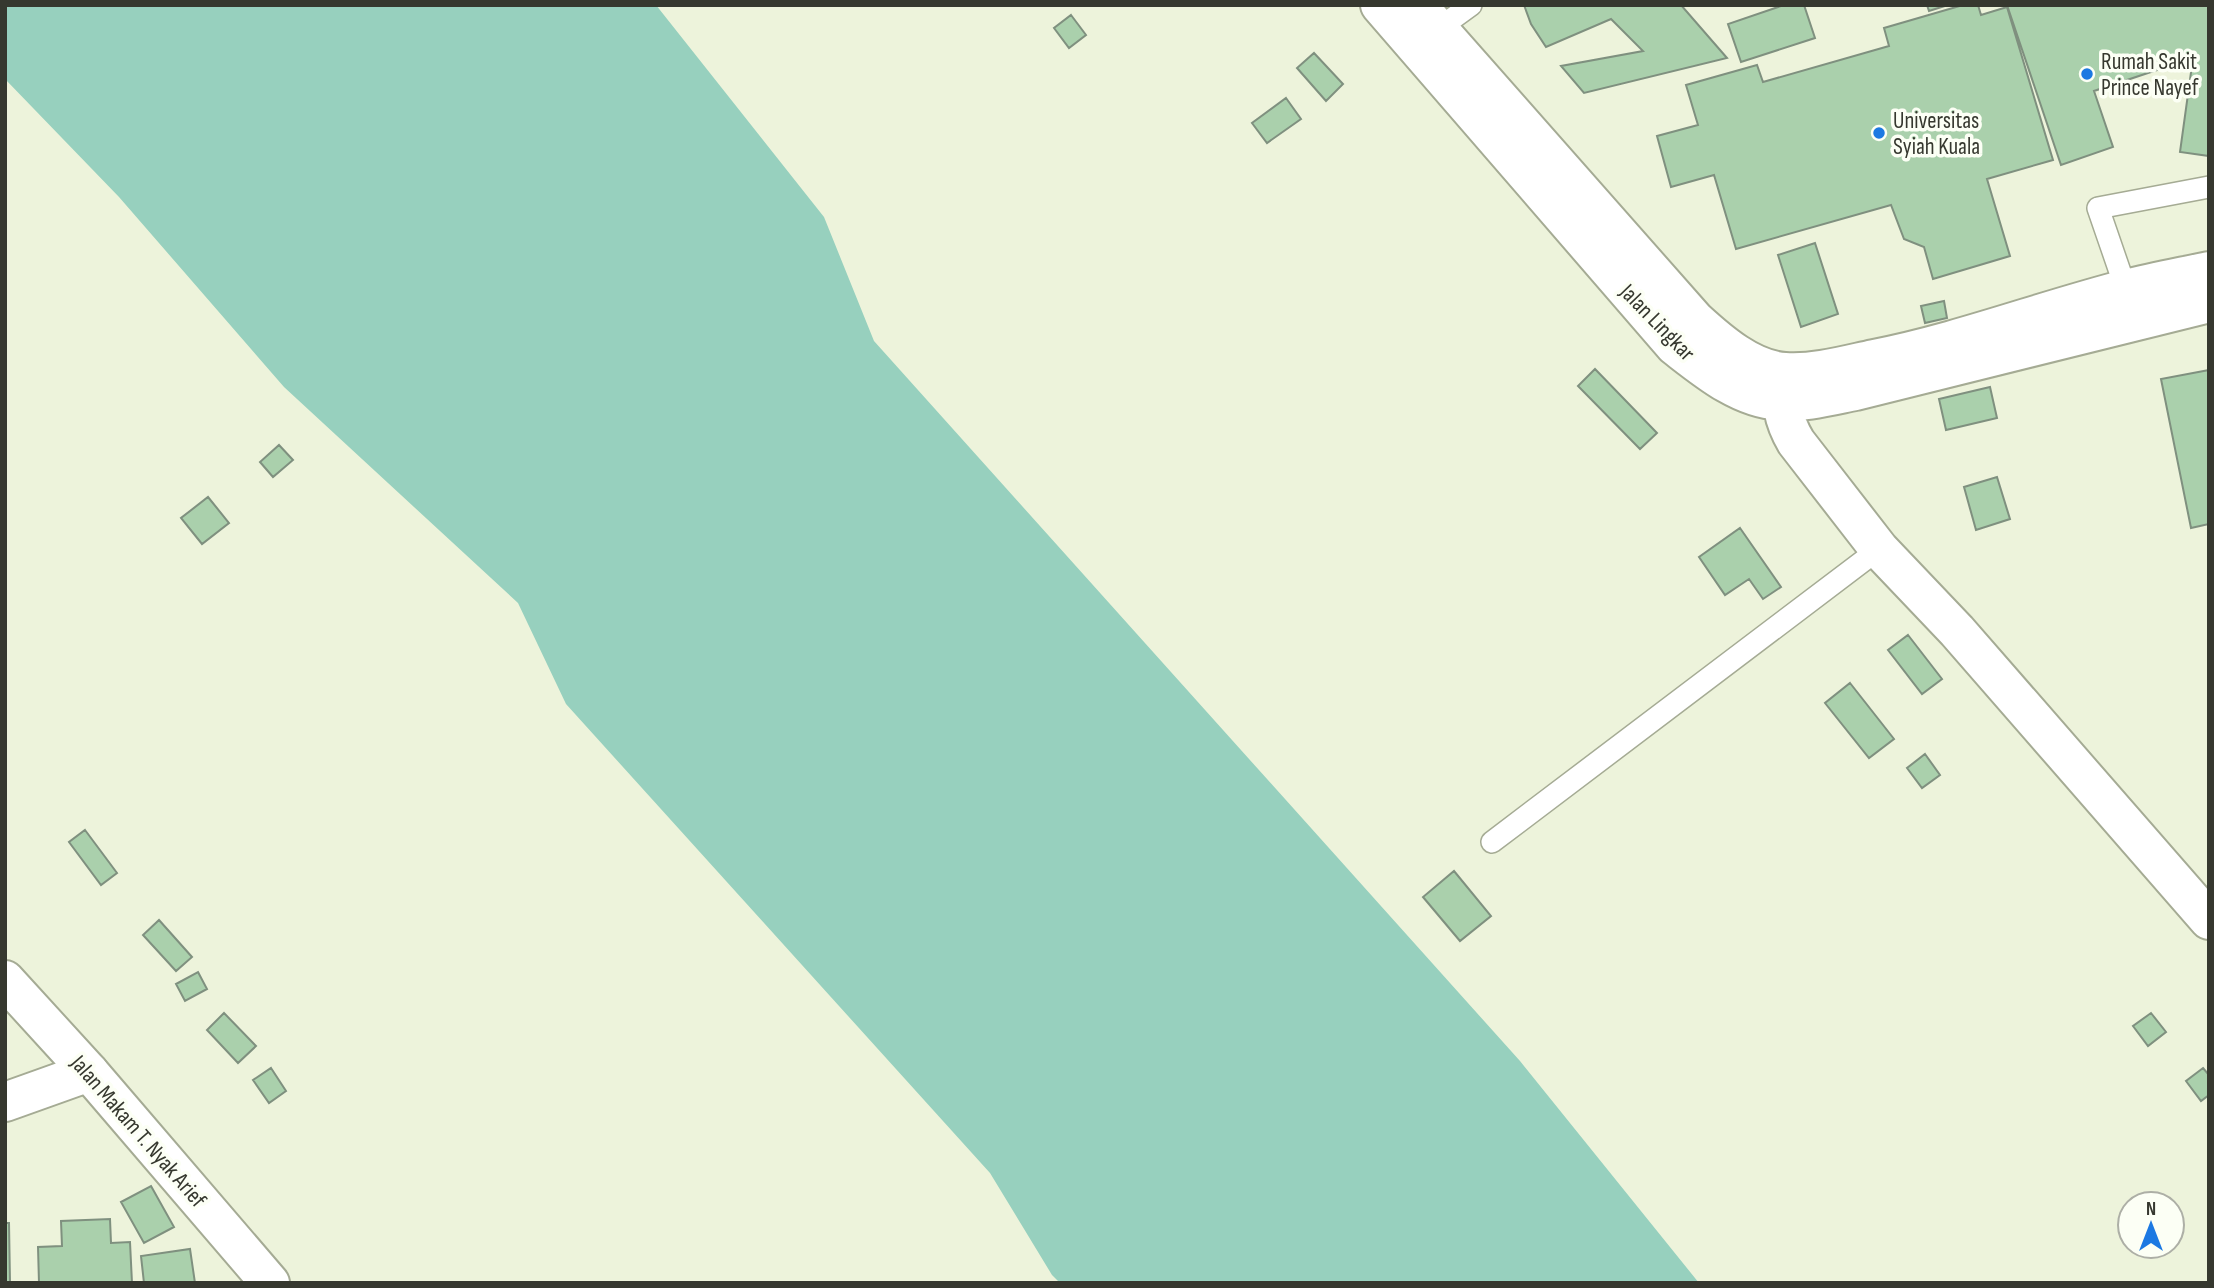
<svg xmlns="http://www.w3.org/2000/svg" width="2214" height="1288" viewBox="0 0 2214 1288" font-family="'Sofia Sans Condensed',sans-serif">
	<rect width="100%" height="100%" fill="#edf3db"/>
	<path fill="#97d0be" d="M5,5h651l168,212 50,124 646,720 179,222h-639l-8,-8 -62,-102 -424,-469 -48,-101 -234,-216 -165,-190 -114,-118z"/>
	<path fill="#aad0ac" stroke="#7f907f" stroke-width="2" d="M1524,5h157l46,53 -143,35 -23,-27 82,-15 -32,-32 -65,28 -15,-23z
		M1784,5h20l11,33 -74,24 -13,-38z
		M1927,5h21l-19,6z
		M1963,5h15l3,10 26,-8 46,153 -66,19 23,77 -77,23 -9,-32 -20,-8 -13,-34 -155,44 -22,-74 -43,12 -14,-51 41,-11 -12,-40 71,-20 6,17 126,-36 -5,-18z
		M2007,5h202v151l-29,-4 13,-94 -99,33 19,56 -52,18z
		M1071,15l15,20 -17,13 -15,-20z
		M1314,53l29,31 -17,17 -29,-33z
		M1286,98l15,21 -34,24 -15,-20z
		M1815,243l23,71 -37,13 -23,-72z
		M1944,301l3,17 -22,5 -4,-17z
		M1595,369l62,64 -17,16 -62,-63z
		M2209,370v154l-18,4 -30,-149z
		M1990,387l7,31 -51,12 -7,-31z
		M279,445l14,15 -20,17 -13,-15z
		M1997,477l13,42 -34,11 -12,-43z
		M208,497l21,26 -27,21 -21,-26z
		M1740,528l41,59 -18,12 -14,-20 -24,16 -26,-38z
		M1908,635l34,44 -20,15 -34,-44z
		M1850,683l44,56 -25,19 -44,-55z
		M1925,754l15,21 -18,13 -15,-20z
		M85,830l32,43 -16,12 -32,-43z
		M1454,871l37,45 -31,25 -37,-44z
		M159,920l33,37 -16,14 -33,-36z
		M198,972l9,17 -22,12 -9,-17z
		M224,1013l32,33 -18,17 -31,-33z
		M2151,1013l15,19 -18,14 -15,-20z
		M271,1068l15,23 -17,12 -16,-23z
		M2203,1068l6,7v20l-8,6 -15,-20z
		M151,1186l23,41 -30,16 -23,-41z
		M110,1219l1,24 19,-1 2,41h-93l-1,-36 24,-1 -1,-25z
		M5,1223h4l1,60h-5z
		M190,1249l5,34h-51l-3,-27z"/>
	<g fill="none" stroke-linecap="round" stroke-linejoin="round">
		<defs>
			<path id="service" d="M1438,29l33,-24
				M2129,298l-31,-90 111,-21
				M1492,842l387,-293"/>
			<path id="minor" d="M5,1102l84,-30"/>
			<path id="tertiary" d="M1380,5l295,341c31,24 64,52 104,55 25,2 51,-5 76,-10l354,-88
				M1417,5l278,315c24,22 56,50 90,52 30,2 61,-7 89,-13 86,-17 167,-48 252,-70 27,-7 55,-12 83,-18
				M1783,376c-3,26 0,44 13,66l83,107 78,82 252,289
				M5,980l84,92 181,211"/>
		</defs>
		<use href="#service" stroke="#a5ab94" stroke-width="24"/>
		<use href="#minor" stroke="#a5ab94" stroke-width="42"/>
		<use href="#tertiary" stroke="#a5ab94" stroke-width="42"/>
		<use href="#service" stroke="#fff" stroke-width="21"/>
		<use href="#minor" stroke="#fff" stroke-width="38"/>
		<use href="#tertiary" stroke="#fff" stroke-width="38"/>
	</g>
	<g fill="#1c79e2" stroke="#fcfff5" stroke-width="2.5">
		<circle cx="2087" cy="74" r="7"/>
		<circle cx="1879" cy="133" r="7"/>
	</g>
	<g text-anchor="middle" stroke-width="7" stroke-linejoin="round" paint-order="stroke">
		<g font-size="23" fill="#36382f" stroke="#fcfff5" text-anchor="start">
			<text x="2101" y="69">Rumah Sakit<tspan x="2101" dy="26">Prince Nayef</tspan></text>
			<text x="1893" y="128">Universitas<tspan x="1893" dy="26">Syiah Kuala</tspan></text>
		</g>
		<g font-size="23" fill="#36382f" stroke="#fcfff5">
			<text transform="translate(1658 322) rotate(46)" y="8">Jalan Lingkar</text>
			<text transform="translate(139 1131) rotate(49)" y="8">Jalan Makam T. Nyak Arief</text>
		</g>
	</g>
	<rect width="2214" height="1288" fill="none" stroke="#36382f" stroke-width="14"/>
	<g transform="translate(2151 1225)"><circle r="33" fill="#fcfff5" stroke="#adafa6" stroke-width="2"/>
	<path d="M0-5L12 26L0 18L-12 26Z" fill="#1c79e2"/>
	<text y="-10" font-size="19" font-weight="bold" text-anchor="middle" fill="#36382f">N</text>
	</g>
</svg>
